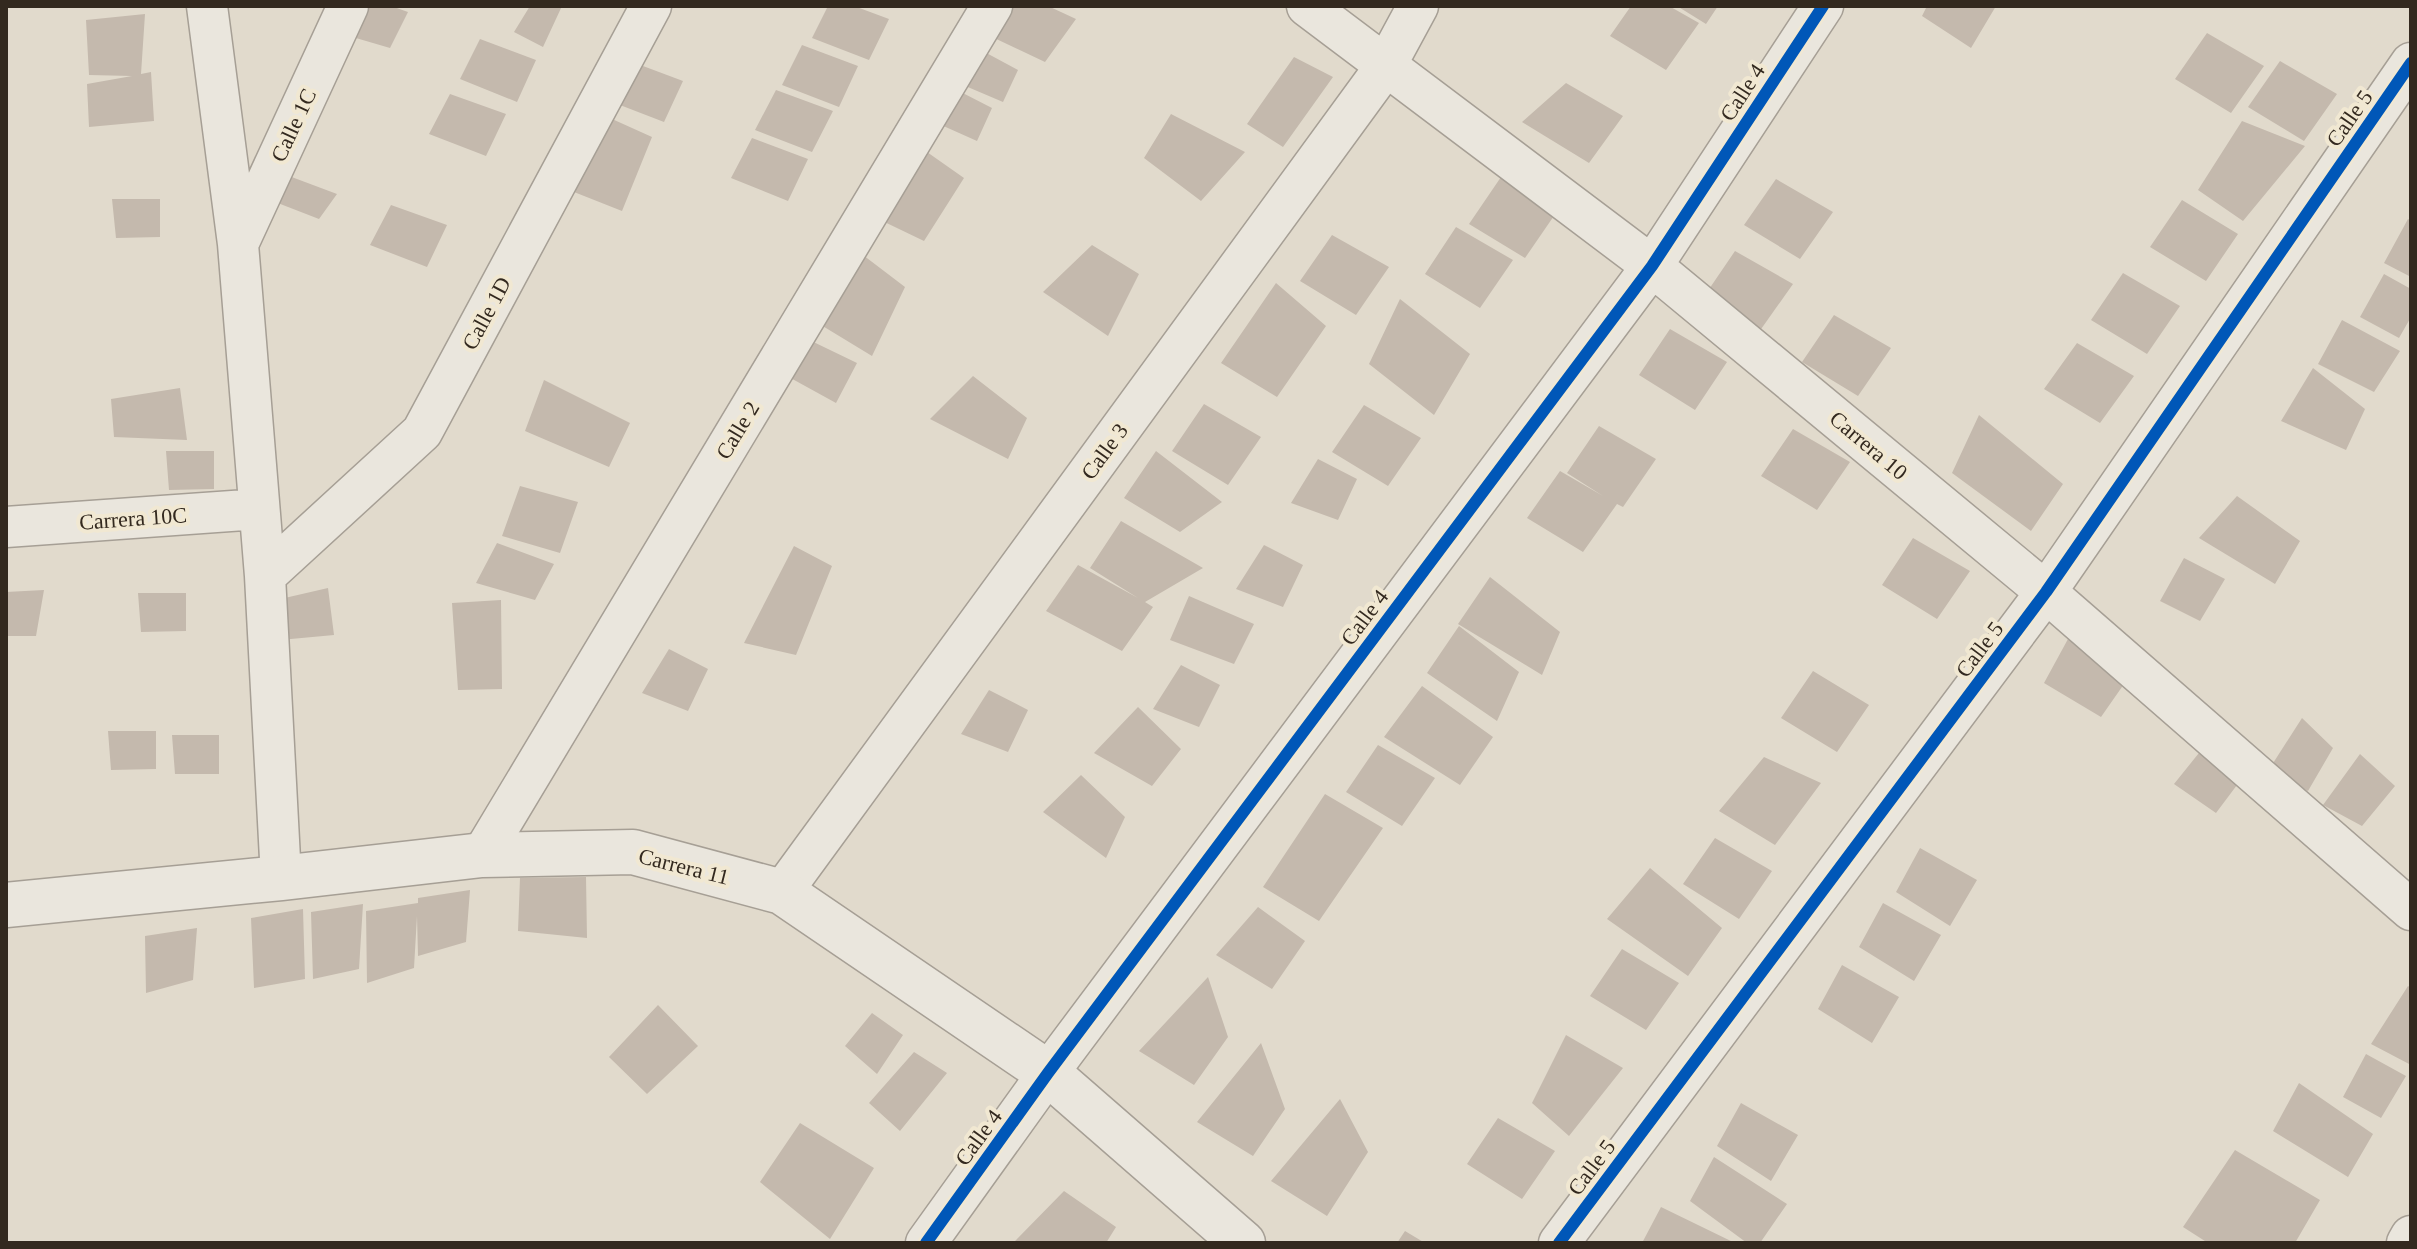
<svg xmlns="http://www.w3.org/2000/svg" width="2417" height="1249" viewBox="0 0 2417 1249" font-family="Georgia,serif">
	<rect width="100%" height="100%" fill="#e1dacc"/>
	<path fill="#c4b9ad" d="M344,6h47l17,6 -18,36 -58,-17z
		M530,6h32l-19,41 -29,-15z
		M828,6h26l35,13 -20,41 -57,-22z
		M1008,6h40l28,13 -31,43 -55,-26z
		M1631,6h38l30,17 -33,47 -56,-34z
		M1677,6h41l-12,18z
		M1927,6h69l-25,42 -49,-32z
		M145,14l-4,60 10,-2 3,49 -65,6 -2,-43 45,-8 -43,-1 -3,-55z
		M2207,33l57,33 -33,47 -56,-34z
		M480,39l56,21 -19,42 -57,-23z
		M802,45l56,21 -19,41 -57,-22z
		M979,49l39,21 -15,32 -47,-20z
		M1294,57l39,20 -50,70 -36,-23z
		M627,60l56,21 -19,41 -57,-22z
		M2280,61l57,33 -33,47 -56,-34z
		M1566,83l57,33 -34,47 -67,-41z
		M953,88l39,20 -15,33 -47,-21z
		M776,90l57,21 -21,41 -57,-22z
		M450,94l56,20 -20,42 -57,-22z
		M601,114l51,23 -30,74 -48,-19z
		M1171,114l74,38 -44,49 -57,-43z
		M2242,121l63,25 -62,75 -45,-31z
		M752,138l56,21 -20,42 -57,-23z
		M917,145l47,33 -40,63 -52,-25z
		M281,173l56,21 -18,25 -49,-19z
		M1501,177l57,33 -33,48 -56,-34z
		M1776,179l57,33 -33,47 -56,-34z
		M112,199h48v38l-44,1z
		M2182,200l56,34 -32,47 -56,-34z
		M391,205l56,20 -20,42 -57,-22z
		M2408,219l3,2v56l-27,-14z
		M1456,227l57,33 -33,48 -55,-34z
		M1332,235l57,32 -33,48 -56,-34z
		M1092,245l47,29 -31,62 -65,-44z
		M1735,251l58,33 -34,48 -56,-34z
		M859,252l46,35 -33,69 -51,-31z
		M2123,273l57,33 -33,48 -56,-34z
		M2384,274l27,15v28l-12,21 -39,-21z
		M1276,283l50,43 -49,71 -56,-34z
		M1400,299l70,55 -36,61 -65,-51z
		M1834,315l57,33 -33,48 -56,-34z
		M2342,320l58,31 -26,41 -56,-28z
		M1670,329l57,33 -32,48 -56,-35z
		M799,335l58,28 -21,40 -60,-33z
		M2077,343l57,33 -34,47 -56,-34z
		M2313,368l52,41 -19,41 -65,-29z
		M973,376l54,42 -19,41 -78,-40z
		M544,380l86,43 -21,44 -84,-36z
		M180,388l7,52 -73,-3 -3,-38z
		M1204,404l57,33 -33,48 -56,-34z
		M1364,405l57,33 -33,48 -56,-34z
		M1979,415l84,69 -32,47 -79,-58z
		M1599,426l57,33 -33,48 -6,-3 -34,48 -56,-34 33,-47 43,25 -36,-23z
		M1793,429l57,33 -33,48 -56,-34z
		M166,451h48v38l-45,1z
		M1156,451l66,51 -42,30 -56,-34z
		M1318,459l39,20 -19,41 -47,-17z
		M520,486l58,16 -18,51 -58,-17z
		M2237,496l63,45 -25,43 -76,-46z
		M1121,521l82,47 -58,34 8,5 -31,44 -76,-40 32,-46 60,33 -48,-30z
		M1913,538l57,33 -33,48 -55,-34z
		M497,543l57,21 -19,36 -59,-17z
		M1264,545l39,20 -20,42 -47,-18z
		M794,546l38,20 -36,89 -52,-12z
		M2184,558l41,21 -25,42 -40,-20z
		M1490,577l70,55 -18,43 -84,-51z
		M328,588l6,47 -54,5 -4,-40z
		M44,590l-8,46h-30v-44z
		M138,593h48v38l-45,1z
		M1189,596l65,28 -20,40 -64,-24z
		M501,600l1,89 -44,1 -6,-87z
		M1459,626l60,46 -22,49 -70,-48z
		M2068,639l63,35 -30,43 -57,-34z
		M669,649l39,20 -20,42 -46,-18z
		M1181,665l39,20 -21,42 -46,-18z
		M1813,671l56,34 -32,47 -56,-34z
		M1422,686l71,51 -33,48 -76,-48z
		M989,690l39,20 -20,42 -47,-18z
		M1138,707l43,42 -29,37 -58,-33z
		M2302,718l31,30 -25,43 -40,-20z
		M108,731h48v38l-45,1z
		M172,735h47v39h-44z
		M2211,738l38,31 -33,44 -42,-29z
		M1378,745l57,33 -33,48 -56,-34z
		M2360,754l35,32 -33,40 -39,-21z
		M1764,757l57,26 -46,62 -56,-34z
		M1081,775l44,42 -19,41 -63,-46z
		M1325,794l58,34 -64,93 -56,-34z
		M1715,838l57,33 -33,48 -56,-35z
		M1920,848l57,32 -27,46 -54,-34z
		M1650,868l72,60 -34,48 -81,-57z
		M586,877l1,61 -69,-7 2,-53z
		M470,890l-4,52 -48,14 -1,-40 -3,52 -47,15 -1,-72 52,-8v-5z
		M1883,903l58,32 -27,46 -55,-34z
		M363,904l-4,65 -46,10 -2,-67z
		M1258,907l47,34 -33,48 -56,-34z
		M303,909l2,70 -51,9 -3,-70z
		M197,928l-4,52 -47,13 -1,-57z
		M1622,949l57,34 -33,47 -56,-34z
		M1842,965l57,32 -27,46 -54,-34z
		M1208,977l20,60 -34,48 -55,-34z
		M2408,986l3,2v77l-40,-21z
		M658,1005l40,41 -51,48 -38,-37z
		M872,1013l31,22 -26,39 -32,-28z
		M1566,1035l57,33 -54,68 -37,-33z
		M1261,1043l24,66 -32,47 -56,-34z
		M914,1052l33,21 -47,58 -31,-28z
		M2366,1054l40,22 -25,42 -38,-21z
		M2299,1083l74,51 -25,43 -75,-46z
		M1340,1099l28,53 -41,64 -56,-35z
		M1741,1103l57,32 -27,46 -54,-35z
		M1498,1118l57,33 -33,48 -55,-35z
		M800,1123l74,45 -44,71 -70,-57z
		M2235,1150l85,50 -25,43h-87l-25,-16z
		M1714,1157l73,47 -27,39h-13l-57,-42z
		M1064,1191l52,36 -10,16h-93z
		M1661,1207l74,36h-93z
		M1405,1231l20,12h-28z"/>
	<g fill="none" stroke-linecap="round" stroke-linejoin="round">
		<defs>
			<path id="minor" d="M207,6l31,238 27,332 16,302
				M1307,6l345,260 394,326 365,318
				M238,244l110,-238
				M6,527l253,-18
				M265,576l157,-144 229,-426
				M482,855l510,-849
				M782,892l603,-825 33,-61
				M926,1243l122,-170 604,-807 171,-260
				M1559,1243l487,-651 365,-529
				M2407,1243l4,-7"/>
			<path id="tertiary" d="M6,905l275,-27 201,-23 151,-3 149,40 266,181 195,170"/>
		</defs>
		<use href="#minor" stroke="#a69f95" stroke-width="43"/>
		<use href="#tertiary" stroke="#a69f95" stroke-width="47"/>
		<use href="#minor" stroke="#eae6dd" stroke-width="40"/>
		<use href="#tertiary" stroke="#eae6dd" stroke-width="44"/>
		<defs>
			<path id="cycleway" d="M926,1243l122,-170 604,-807 171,-260
				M1559,1243l487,-651 365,-529"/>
		</defs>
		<use href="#cycleway" stroke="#f1e8d2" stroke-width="17"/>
		<use href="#cycleway" stroke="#0057b8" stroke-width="12"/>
	</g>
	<g text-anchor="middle" stroke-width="8" stroke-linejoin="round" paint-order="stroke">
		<g font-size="22" fill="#33291f" stroke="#f1e8d2">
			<text transform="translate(1742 92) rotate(-57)" y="8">Calle 4</text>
			<text transform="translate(2349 118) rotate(-55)" y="8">Calle 5</text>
			<text transform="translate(293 125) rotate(-65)" y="8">Calle 1C</text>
			<text transform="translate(486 313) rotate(-62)" y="8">Calle 1D</text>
			<text transform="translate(737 430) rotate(-59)" y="8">Calle 2</text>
			<text transform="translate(1869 445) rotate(40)" y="8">Carrera 10</text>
			<text transform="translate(1104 451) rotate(-54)" y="8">Calle 3</text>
			<text transform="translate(133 518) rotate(-4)" y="8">Carrera 10C</text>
			<text transform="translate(1364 617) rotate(-53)" y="8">Calle 4</text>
			<text transform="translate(1979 649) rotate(-53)" y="8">Calle 5</text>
			<text transform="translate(684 866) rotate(14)" y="8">Carrera 11</text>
			<text transform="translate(978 1137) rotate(-54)" y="8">Calle 4</text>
			<text transform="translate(1591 1167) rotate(-53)" y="8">Calle 5</text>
		</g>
	</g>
	<rect width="2417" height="1249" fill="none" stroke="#33291f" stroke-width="16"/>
</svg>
